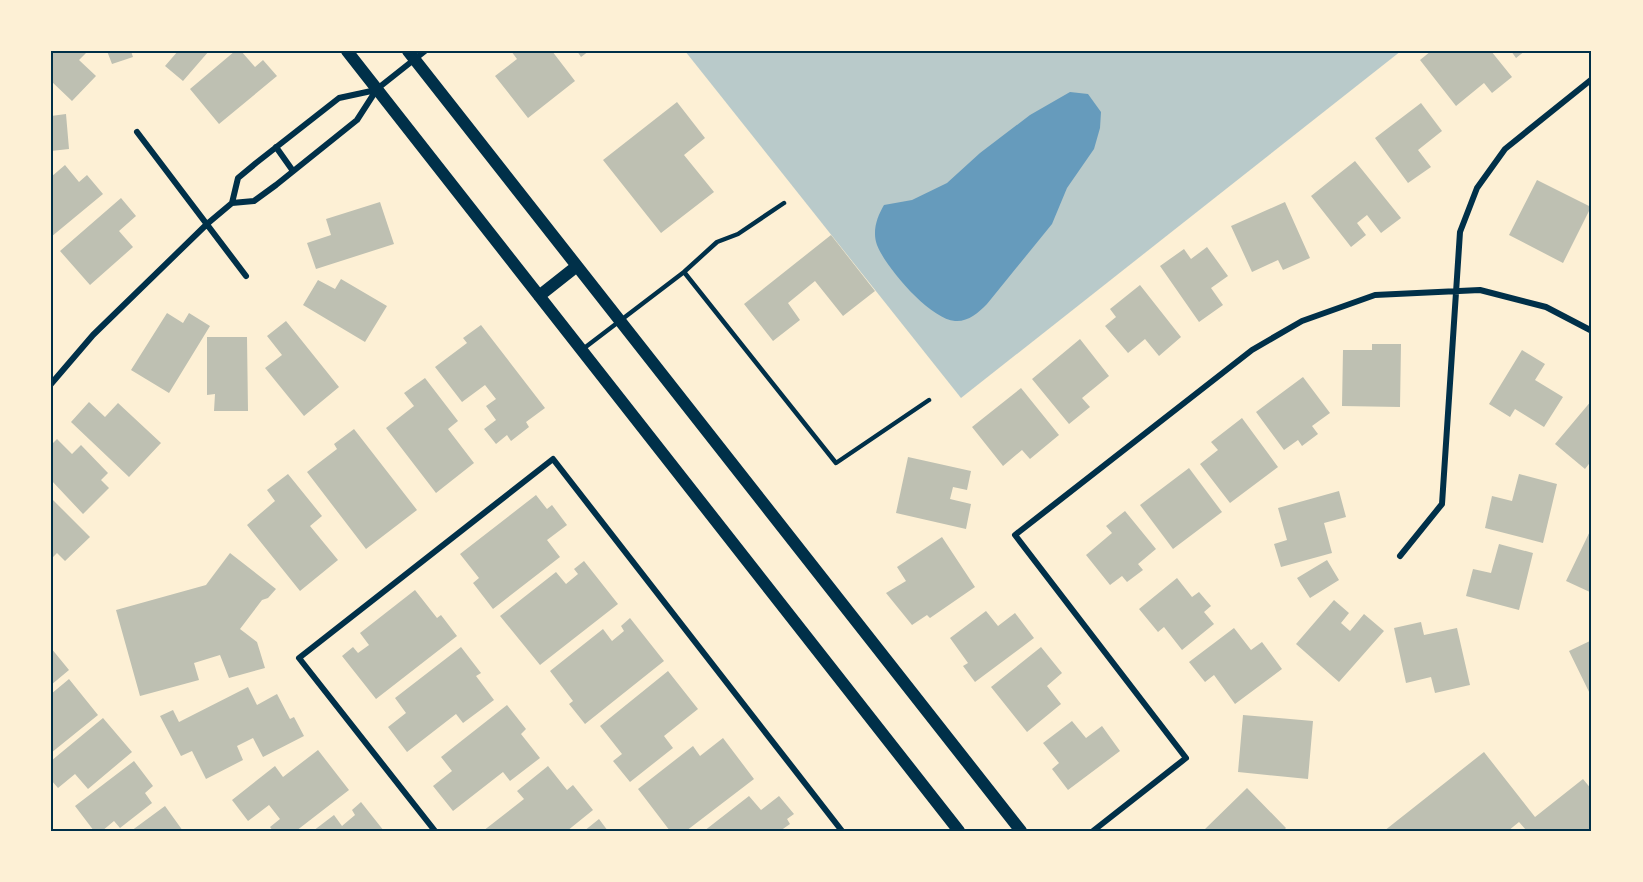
<svg xmlns="http://www.w3.org/2000/svg" width="1643" height="882" viewBox="0 0 1643 882" font-family="'Varela Round',sans-serif">
	<rect width="100%" height="100%" fill="#fdf0d5"/>
	<path fill="#b9caca" d="M685,51h716l-440,347z"/>
	<path fill="#669bbc" d="M1070,92l18,2 13,18 -1,16 -6,21 -27,39 -15,36 -65,80c-9,9 -19,18 -32,17 -25,-2 -69,-53 -78,-76 -5,-14 0,-28 7,-40l28,-5 35,-17 33,-30 50,-38z"/>
	<path fill="#bec0b2" d="M51,51l35,2 -7,7 17,16 -24,25 -21,-20z
		M107,51h24l2,6 -21,7z
		M178,51h31l-26,30 -18,-15z
		M235,51h6l14,16 8,-7 14,16 -58,48 -29,-35z
		M511,51h41l23,30 -47,37 -33,-42 22,-17z
		M577,51h12l-8,6z
		M1431,51h60l21,26 -20,16 -8,-10 -28,23 -36,-46z
		M1511,51h14l-9,7z
		M677,102l28,36 -21,17 30,37 -53,41 -58,-73z
		M1421,103l21,28 -24,19 13,17 -23,16 -33,-45z
		M66,114l3,35 -18,2v-35z
		M1355,161l46,57 -20,15 -14,-18 -10,8 9,12 -15,12 -40,-51z
		M65,165l14,17 8,-7 16,19 -52,43v-60z
		M1537,180l54,27 -28,56 -54,-28z
		M121,198l15,18 -17,15 14,16 -43,38 -30,-34z
		M380,202l14,42 -78,25 -9,-26 24,-8 -5,-16z
		M1285,202l25,56 -27,12 -5,-10 -26,12 -21,-46z
		M831,235l44,56 -32,25 -28,-35 -27,22 12,17 -27,21 -29,-37z
		M1207,247l21,29 -17,12 12,17 -24,17 -39,-56 24,-17 7,10z
		M341,279l46,27 -22,36 -62,-37 15,-25 17,9z
		M1140,285l41,52 -22,19 -14,-17 -17,14 -23,-27 11,-9 -6,-8z
		M167,313l16,10 6,-10 21,13 -41,67 -38,-23z
		M286,321l53,66 -35,29 -39,-48 17,-13 -15,-19z
		M481,325l64,83 -19,14 3,5 -18,14 -4,-6 -11,9 -12,-15 12,-9 -10,-14 10,-7 -11,-14 -23,17 -27,-35 32,-24 -4,-5z
		M207,337h40l1,74h-34l1,-17 -8,1z
		M1080,339l29,37 -27,22 8,9 -21,17 -37,-45z
		M1372,344h29l-1,63 -58,-1 1,-56h29z
		M1522,350l23,14 -10,16 28,17 -19,30 -29,-18 -5,8 -21,-13z
		M1303,377l27,36 -18,13 6,8 -16,12 -4,-6 -14,10 -28,-38z
		M425,378l33,43 -10,8 26,34 -38,30 -50,-65 28,-22 -10,-13z
		M1021,388l38,47 -29,24 -8,-9 -19,16 -31,-39z
		M1592,400v60l-7,9 -30,-25z
		M89,402l16,15 13,-14 43,40 -32,34 -58,-55z
		M1242,418l36,49 -48,36 -30,-39 18,-14 -7,-8z
		M354,429l63,81 -51,39 -59,-77 30,-23 -3,-5z
		M57,439l15,15 9,-9 27,28 -7,7 8,8 -26,26 -32,-34v-35z
		M908,457l63,14 -4,19 -14,-3 -3,12 21,5 -5,25 -70,-16z
		M1189,468l33,44 -49,37 -33,-44z
		M288,474l34,42 -12,10 28,34 -38,31 -53,-66 28,-24 -8,-11z
		M1519,474l38,10 -14,59 -58,-15 7,-32 20,5z
		M1339,491l7,26 -22,6 8,30 -51,14 -7,-23 13,-4 -9,-32z
		M536,495l11,14 5,-4 15,20 -20,15 13,17 -67,52 -20,-26 6,-5 -19,-24z
		M51,498l39,39 -25,24 -8,-8 -6,6z
		M1125,511l31,38 -18,15 5,6 -16,12 -5,-6 -12,9 -24,-30 26,-22 -6,-7z
		M1592,527v66l-26,-12z
		M942,537l33,50 -45,31 -3,-3 -15,10 -26,-32 20,-12 -9,-14z
		M1499,544l34,9 -14,57 -53,-14 7,-27 18,4z
		M230,553l46,36 -8,9 -6,2 -22,29 17,13 8,26 -36,10 -9,-23 -26,8 5,17 -59,16 -24,-86 90,-25z
		M1327,560l12,20 -29,18 -13,-20z
		M584,561l34,43 -78,61 -40,-49 56,-44 10,12 12,-10 -4,-5z
		M1177,578l15,19 7,-5 12,14 -7,6 10,12 -32,26 -18,-23 -6,5 -19,-23z
		M415,590l22,28 4,-3 16,21 -81,63 -34,-43 11,-9 5,6 11,-8 -9,-12z
		M1334,600l15,13 -8,10 9,8 14,-17 20,17 -45,51 -43,-38z
		M986,611l12,15 17,-13 19,25 -59,44 -12,-16 5,-3 -18,-25z
		M630,618l34,43 -79,63 -16,-20 4,-3 -23,-30 53,-42 9,12 12,-10 -3,-5z
		M1421,622l3,13 33,-7 13,57 -35,8 -4,-16 -25,6 -12,-55z
		M1234,628l17,22 11,-8 20,27 -47,35 -21,-29 -9,7 -16,-20z
		M1592,640v58l-23,-47z
		M461,647l20,26 -5,3 18,24 -31,23 -7,-9 -49,38 -19,-25 18,-14 -11,-15z
		M1041,647l21,26 -15,13 14,18 -34,28 -36,-45z
		M51,648l18,22 -18,15z
		M668,671l30,38 -34,27 9,12 -43,34 -17,-21 9,-7 -22,-28z
		M69,679l29,36 -47,38v-59z
		M248,687l9,18 20,-11 13,25 4,-2 10,19 -41,21 -10,-19 -16,8 6,14 -37,19 -14,-28 -11,5 -21,-40 13,-6 6,12z
		M507,705l19,24 -5,5 19,24 -30,23 -7,-9 -50,39 -20,-25 19,-15 -11,-14z
		M1243,715l70,6 -5,58 -70,-7z
		M103,718l29,34 -44,37 -13,-15 -17,14 -7,-8v-19z
		M1072,721l14,17 16,-12 18,25 -52,39 -16,-21 7,-6 -16,-20z
		M723,738l31,41 -68,52h-16l-32,-42 55,-43 7,10z
		M318,750l31,40 -53,41h-23l-3,-4 10,-8 -11,-14 -21,16 -16,-21 43,-34 8,11z
		M1484,752l51,65 48,-38 9,11v41h-65l-8,-9 -11,9h-124z
		M134,761l19,25 -8,7 7,10 -32,25 -6,-7 -12,10h-8l-19,-25z
		M548,766l19,24 6,-5 20,25 -26,21h-84l41,-32 -7,-8z
		M1247,788l39,40 -3,3h-80z
		M749,796l12,14 18,-14 15,18 -7,5 3,5 -10,7h-76z
		M361,802l23,29h-71l21,-16 8,11 13,-11 -3,-5z
		M165,806l18,25h-52z
		M599,819l9,12h-24z"/>
	<g fill="none" stroke-linecap="round" stroke-linejoin="round">
		<path stroke="#003049" stroke-width="4.5" d="M684,272l152,191 93,-63
			M583,349l101,-77 33,-30 21,-8 46,-31"/>
		<path stroke="#003049" stroke-width="6" d="M137,132l109,144
			M276,147l17,24
			M232,203l6,-25 18,-15 83,-65 37,-8
			M51,384l42,-49 114,-111 25,-21 22,-2 22,-16 81,-65 20,-31 48,-38
			M1400,556l42,-52 18,-272 17,-44 28,-39 87,-70
			M435,831l-136,-173 254,-199 289,372
			M1093,831l93,-73 -171,-223 237,-185 50,-29 73,-26 105,-5 66,17 46,24"/>
		<path stroke="#003049" stroke-width="12" d="M347,51l612,780
			M408,51l613,780
			M539,296l38,-30"/>
	</g>
	<rect width="1643" height="882" fill="none" stroke="#fdf0d5" stroke-width="105"/>
	<rect x="52" y="52" width="1538" height="778" fill="none" stroke="#003049" stroke-width="2"/>
</svg>
